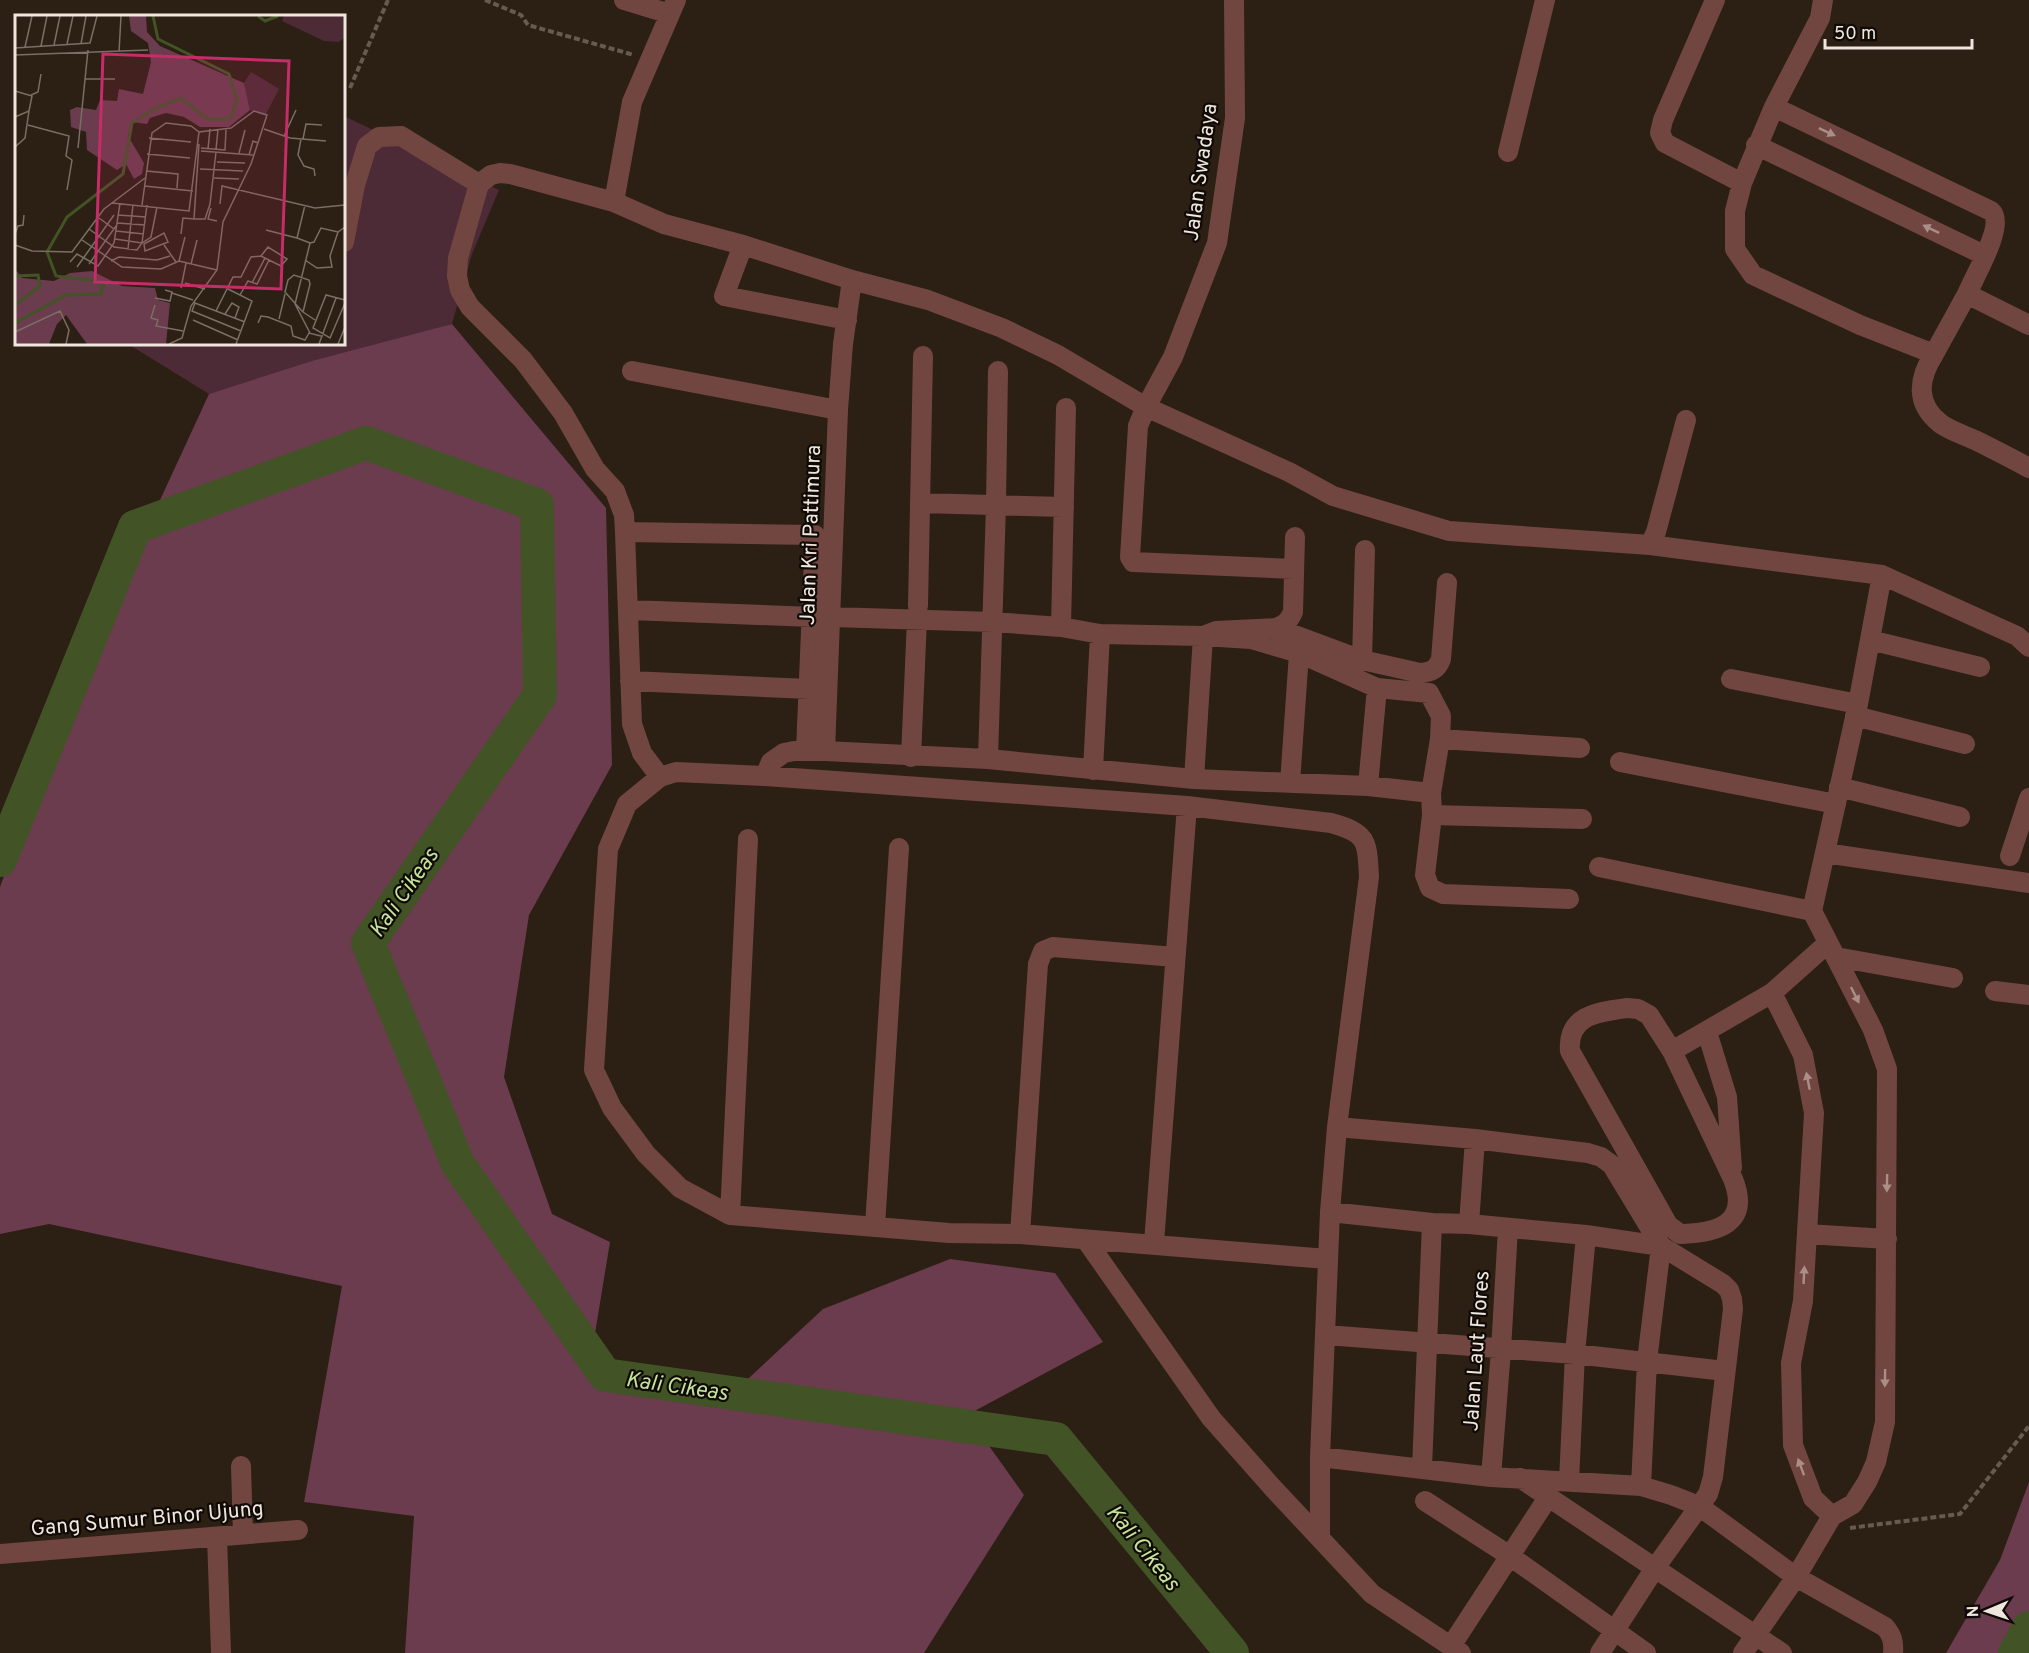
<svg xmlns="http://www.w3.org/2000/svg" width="2029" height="1653" viewBox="0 0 2029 1653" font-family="Overpass,sans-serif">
	<rect width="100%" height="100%" fill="#2c1f13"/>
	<path fill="#4c2b37" d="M344,116l155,74 -27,64 -20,70 -243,70 -81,-50h216z"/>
	<path fill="#6b3b4e" d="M452,324l154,184 6,257 -83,150 -25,162 48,137 58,28 -22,134 134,27 101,-94 127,-50 105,14 48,69 -136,73 57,80 -100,158h-519l9,-137 -110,-14 38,-216 -293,-62 -49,10v-347l70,-192 139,-301 103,-33z
		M2029,1482v171h-83l54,-93z"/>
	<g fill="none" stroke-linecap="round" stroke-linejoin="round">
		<path stroke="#425426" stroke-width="34" d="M0,860l135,-333 231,-84 171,62 3,190 -172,248 90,221 147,211 451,64 176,214
			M2015,1653l14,-25"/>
		<path stroke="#675b50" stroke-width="4" stroke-dasharray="6 3" stroke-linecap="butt" d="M485,0l36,15 7,10 106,30
			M350,88l38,-88
			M1850,1528l110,-14 69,-88"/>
		<path stroke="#714640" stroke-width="20" d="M624,0l46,14
			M1234,0l1,118 -18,125 -44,114 -27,50 -8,19 -8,131 3,5 161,7
			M1715,0l-52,120 -3,13 5,10 77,40
			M1823,0l-3,18 -46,89 -32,76 -7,28v38l18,26 107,50 74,29c-16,25 -19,50 7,70 10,7 23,11 34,16 18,9 36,18 54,28
			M1774,107l217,104c15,13 -17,66 -24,83l62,31
			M1756,145l228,110
			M1508,152l37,-152
			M614,202l18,-100 44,-102
			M344,242l11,-57 12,-39 12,-9 22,-1 78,48
			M743,245l-19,51 123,24
			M1934,354l33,-60
			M632,371l206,39
			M921,503l143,4
			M625,532l190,3 -9,216
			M1650,545l6,-13 30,-112
			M918,606l5,-250
			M630,610l183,7
			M832,617l161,5 68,5 39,7 103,2 48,3 48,14 78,35 52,5 12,23 -1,23 -9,54
			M1061,627l5,-219
			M1276,628l86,32 58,13c11,-1 17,-3 21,-14l6,-76
			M1870,640l110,27
			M1362,660l3,-110
			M1731,679l127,25
			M630,681l179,8
			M1855,716l110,28
			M1440,739l140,9
			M825,751l13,-341 5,-66 9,-64
			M911,757l6,-138
			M988,759l8,-254 2,-134
			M1620,762l216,42
			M1093,770l7,-136
			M765,776l6,-14 13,-9 10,-2h31l163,8 206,20 174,7 63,7 1,22 -7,60 5,13 13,6 126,5
			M660,777l-18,-24 -10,-29 -7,-192 -1,-17 -9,-24 -20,-22 -32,-56 -40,-53 -53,-53 -10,-17 -3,-14 1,-18 21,-74 12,-9 9,-2 10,1 104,28 50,22 79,21 109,35 76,20 74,28 56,27 88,52 143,65 44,24 116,35 201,14 232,30 135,61 12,11
			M1194,779l9,-143 13,-5 60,-3c9,-3 13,-7 17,-16l2,-75
			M1290,783l9,-130
			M1368,786l9,-98
			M1839,787l121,30
			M1432,815l150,4
			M1825,853l204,30
			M2010,856l19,-58
			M1599,867l213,44
			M1836,957l117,21
			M1995,991l34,4
			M1772,993l31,62 11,58 -11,188 -12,62 2,82 20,53 19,18
			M1627,1008l11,1 11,6 23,36 61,128c18,45 -16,54 -53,55l-12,-9 -98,-174c-3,-36 28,-39 57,-43z
			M1707,1032l20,65 5,71
			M1672,1051l100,-58 56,-50
			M1337,1127l138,12 113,14 13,4 11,8 49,81 -14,115 -6,125
			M1330,1212l102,11 37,1 117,11 75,11 62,38 6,6 3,9 1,10 -20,168 -5,17 -53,74 -55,85
			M730,1215l18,-376
			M1469,1224l6,-85
			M875,1226l24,-378
			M1020,1234l18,-270 5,-13 10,-4 122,10
			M1807,1234l80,5
			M1086,1240l125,178 61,69 100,107 89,59
			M1154,1243l33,-437
			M1326,1335l249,19 150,17
			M1320,1457l171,20 150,9 30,9 28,11 97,71 89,50c7,8 9,15 8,26
			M241,1466l2,69
			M1422,1468l10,-245
			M1491,1477l10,-127 7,-122
			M1520,1478l262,175
			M1569,1481l6,-127 11,-119
			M1425,1501l85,55 136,97
			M217,1537l4,116
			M1320,1538v-81l10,-245 7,-85 32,-250c-2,-36 -1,-44 -38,-54l-144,-17 -422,-30 -89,-4 -16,5 -33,27 -19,45 -14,221 18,38 34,46 34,34 50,27 219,18 71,1 307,25
			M0,1554l298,-24
			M1451,1646l98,-150
			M1743,1653l53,-76 36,-61 21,-12 14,-22 9,-20 9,-40 2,-353 -14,-39 -61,-119 46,-207 24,-129"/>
	</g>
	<defs><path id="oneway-solid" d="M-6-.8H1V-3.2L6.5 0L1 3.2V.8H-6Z" transform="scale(1.5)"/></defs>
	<g fill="#aa8e87">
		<use href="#oneway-solid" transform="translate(1827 132) rotate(25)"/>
		<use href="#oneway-solid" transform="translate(1931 229) rotate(-154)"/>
		<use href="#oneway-solid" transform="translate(1855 995) rotate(63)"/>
		<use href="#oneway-solid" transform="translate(1808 1081) rotate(-101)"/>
		<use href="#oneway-solid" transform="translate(1887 1183) rotate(91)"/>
		<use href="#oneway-solid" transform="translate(1804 1275) rotate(-87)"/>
		<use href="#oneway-solid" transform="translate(1885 1378) rotate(91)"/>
		<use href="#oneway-solid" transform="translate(1801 1467) rotate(-110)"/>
	</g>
	<g text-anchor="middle" stroke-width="4.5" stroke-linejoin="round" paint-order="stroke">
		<g font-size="21" fill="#efe6de" stroke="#100a06">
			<text transform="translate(1200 172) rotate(-82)" y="7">Jalan Swadaya</text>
			<text transform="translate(810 535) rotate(-88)" y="7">Jalan Kri Pattimura</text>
			<text transform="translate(1476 1351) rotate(-86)" y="7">Jalan Laut Flores</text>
			<text transform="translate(147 1518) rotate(-5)" y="7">Gang Sumur Binor Ujung</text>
		</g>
		<g font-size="22" font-style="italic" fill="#c5e49a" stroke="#100a06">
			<text transform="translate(403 892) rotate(-55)" y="8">Kali Cikeas</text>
			<text transform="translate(677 1385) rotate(8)" y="8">Kali Cikeas</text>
			<text transform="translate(1144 1547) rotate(51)" y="8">Kali Cikeas</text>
		</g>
	</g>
	<g transform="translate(15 15)">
		<rect width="330" height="330" fill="#2c1f13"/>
		<path d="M269,1h61v22l-7,4 -14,-1 -42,-20zM236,57l28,17 -14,27 -15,-6 -6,-27z" fill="#4c2b37"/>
		<path d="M114,1h17l1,16 13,14 84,37 6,27 -21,17h-29l-16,-10 -18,-4 -16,5 -3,6 -15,-2 -4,14 16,27 -2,11 -8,5 -8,-15 -9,6 -30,-20 -1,-18 -15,-5 -1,-17 7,-3 19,3 4,-10 17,1 2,-12 24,5 8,-32 -3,-19 -17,-12zM0,254l7,9 32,3 16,-8 22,-2 30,15 33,2 3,12 12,3 -4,41h-79l-21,-29 -9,9 -8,20h-34z" fill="#6b3b4e"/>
		<path fill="none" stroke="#425426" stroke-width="3" d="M243,1l7,5 13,-5M0,261l23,-1 2,11 -25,19M0,308l51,-28 35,-1 2,-9 -8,-4 -39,-5 -9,-24 20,-35 56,-43 9,-51 24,-15 25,-10 27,21h22l7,-19 -8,-26 -71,-35 -5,-23"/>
		<path fill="none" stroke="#7a6f64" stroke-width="1.5" d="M52,29l6,-28M66,29l5,-28M39,30l6,-29M26,31l6,-30M10,32l7,-31M0,33l75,-5 7,-27M104,37l2,-36M0,40l133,-5M70,64h30M0,76l17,5 -3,15 -14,6M16,80l7,-3 3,-18M13,110l41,11 -3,20 6,4 -5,30M249,114l26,9 36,3M269,121l12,-26M134,123l42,4M286,124l-3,16 6,11 10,3 1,7M288,124l3,-15 16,1M0,132l10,-9 4,-27M63,133l10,-98M186,133l24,2 1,-21M193,134l2,-20M201,135l2,-21M186,136l52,4M224,138l6,-23M132,139l43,4M234,140l4,-14 5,2M202,147l28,1M185,154l43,2M131,156l32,3 -1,14M199,163l25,1M129,171l49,5M97,188l77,8 10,-79M205,189l2,-18 93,22 30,-3M127,190l10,-72 14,-10 25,3 8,6M196,193l-3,11 9,2M103,200l28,2M84,203l15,11M179,204h11l5,-15 6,-52M102,208l28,2M74,214l25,18 23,3 5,-7 5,-38M251,215l31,8 8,-33M101,216l28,3M149,218l4,9 -23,9 -1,-7zM0,219l3,-8 5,-1 1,-10M166,219l2,-16 11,1 5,-75M282,223l13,5 4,-1 7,-14 17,4 7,-5M100,224l27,4 9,-6 6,-30M67,225l40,27 39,2 18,-8 38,9M0,230l17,6 40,1 32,-43 41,-31M149,230l12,17M113,234l5,-44M290,245l12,8 15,-1 -2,-11 8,-24M96,246l8,-4 38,3 13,-4M164,246l6,-24M55,247l7,-8 21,12 16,-23 6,-40M74,249l27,-38M176,249l6,-24M62,252l37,-52M170,268l20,6M237,268l13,-25M166,273l5,-25M213,274l24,12 -16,43M157,278l21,7M225,280l8,-14 9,3 12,-24M140,283l15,3 2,-9 -7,-2M330,285l-19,-5 -13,33 17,10 15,-35M140,290l-4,13 7,2 -2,6 27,5M201,296l17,-34h8l10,-20 10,-1 20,10 6,-7 -19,-12 -7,9M288,297l7,-28 -1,-4 -15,-5 -6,5 -3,12 16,18 2,2 12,8M210,299l7,-11 7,4 -4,11M264,304l6,-25M178,305l45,20M243,308l3,-7 7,1 23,9 2,10 12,4 4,-7 12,3M226,316l-49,-20 3,-8 50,19M0,317l45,-21 9,19 -3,14M295,318l-15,-29 15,-61M154,329l13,-6 9,-32 26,-36 6,-48 28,-58 16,-49 -13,-4 -23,17 -32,4M304,329l17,-46M323,329l7,-17"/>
		<path fill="#c62d68" fill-opacity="0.15" stroke="#c62d68" stroke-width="3" d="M88,39l186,7 -8,228 -186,-7z"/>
		<rect width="330" height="330" fill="none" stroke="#efe6de" stroke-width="3"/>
	</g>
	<g transform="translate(1987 1611) rotate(268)" stroke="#100a06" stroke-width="4.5" paint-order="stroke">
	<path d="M0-4.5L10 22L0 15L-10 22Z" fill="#efe6de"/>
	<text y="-9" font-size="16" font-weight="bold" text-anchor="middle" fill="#efe6de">N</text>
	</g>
	<path d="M1825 39v9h147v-9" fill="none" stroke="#efe6de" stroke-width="3"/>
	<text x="1834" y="39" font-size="18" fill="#efe6de" stroke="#100a06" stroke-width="4.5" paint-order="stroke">50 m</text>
</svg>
